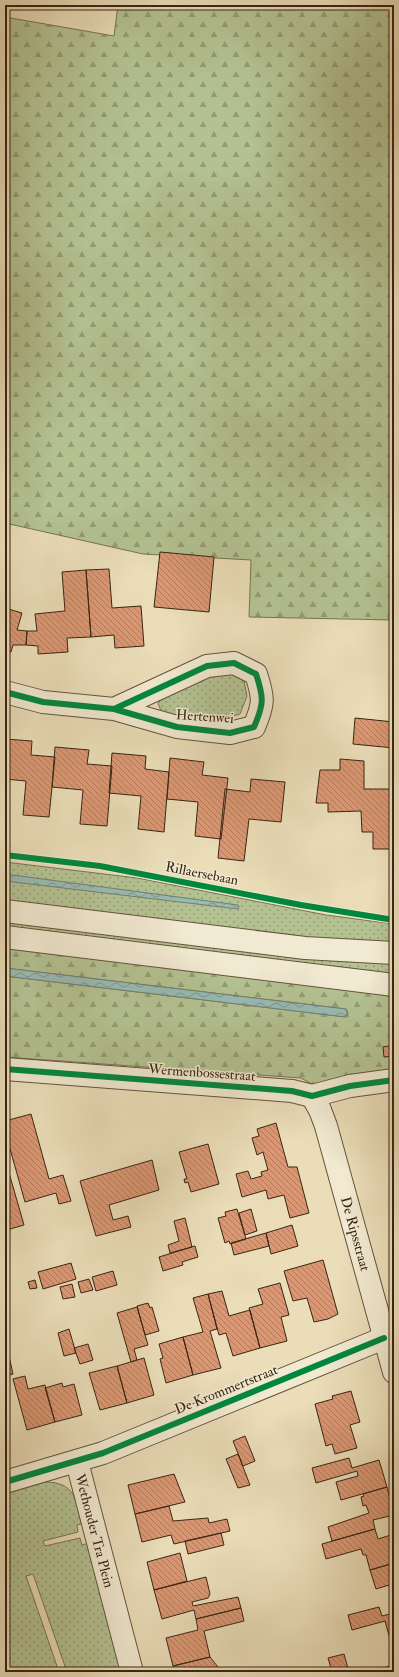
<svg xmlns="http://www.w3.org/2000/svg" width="399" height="1677" viewBox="0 0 399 1677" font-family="'IM FELL Double Pica',serif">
	<defs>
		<pattern id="grass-dots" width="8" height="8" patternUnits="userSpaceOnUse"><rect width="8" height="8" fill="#b4c292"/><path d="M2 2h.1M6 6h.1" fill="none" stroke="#939d76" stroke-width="1.8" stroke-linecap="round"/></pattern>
		<pattern id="forest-firs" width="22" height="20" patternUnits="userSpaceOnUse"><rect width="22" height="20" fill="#b4c292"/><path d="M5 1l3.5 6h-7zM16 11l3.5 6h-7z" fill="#939d76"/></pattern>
		<pattern id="water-waves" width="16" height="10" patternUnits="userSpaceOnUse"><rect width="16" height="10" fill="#98bbb4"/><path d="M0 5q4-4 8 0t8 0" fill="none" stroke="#7d9891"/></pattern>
		<pattern id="building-back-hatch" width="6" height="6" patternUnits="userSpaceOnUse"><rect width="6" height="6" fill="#dc9772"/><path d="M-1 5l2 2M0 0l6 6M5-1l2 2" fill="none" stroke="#b37b5c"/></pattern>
	</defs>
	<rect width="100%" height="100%" fill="#eaddb8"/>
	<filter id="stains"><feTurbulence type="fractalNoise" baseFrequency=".005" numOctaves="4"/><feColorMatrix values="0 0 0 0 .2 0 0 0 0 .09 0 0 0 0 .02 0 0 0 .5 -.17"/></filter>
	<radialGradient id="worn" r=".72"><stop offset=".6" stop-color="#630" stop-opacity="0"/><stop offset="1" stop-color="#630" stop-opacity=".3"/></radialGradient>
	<path fill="url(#grass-dots)" stroke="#767452" d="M234,673l10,8 3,15 -7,18c-25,9 -54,7 -79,-3l-3,-8c20,-20 49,-26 76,-30z
		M5,862l132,16 189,37 68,9v22l-52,-3 -337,-39z
		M5,918l389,41v18l-389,-47z
		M45,1482c30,0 31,18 39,41l-7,2 1,7 -35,9 2,5 35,-8 2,7 7,-2 33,129h-55l-34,-98 -7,2 33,96h-54v-178z"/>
	<path fill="url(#forest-firs)" stroke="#767452" d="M118,5h276v615l-145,-3 2,-57 -108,-6 -138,-31v-506l109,19z
		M5,944l389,47v81l-77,15 -16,-9 -296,-21v-81l341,41 2,-4 -2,-4 -341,-41z"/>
	<path fill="url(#water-waves)" stroke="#727f74" d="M5,874l233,31 1,2 -1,2 -233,-28z
		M5,968l341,41 1,4 -2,4 -340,-41z"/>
	<path fill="url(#building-back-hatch)" stroke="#382513" d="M160,552l54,5 -5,55 -55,-5z
		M109,569l3,39 29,-2 3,40 -29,2 -1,-13 -23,2 -5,-67z
		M86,570l5,67 -24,1 1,14 -30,2v-8l-12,-1 1,-14h10l-2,-17 30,-3 -3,-39z
		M5,608l17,5 -5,17 10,1 -1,14h-13l-2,7 -6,-1z
		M355,718l39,4v26l-41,-4z
		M5,739l27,2 -1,14 24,2 -6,60 -26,-2 3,-34 -21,-2z
		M55,747l34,3 -2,14 25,2 -5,60 -27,-2 3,-34 -31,-3z
		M112,753l34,3 -1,13 24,3 -5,60 -26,-3 3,-33 -32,-3z
		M170,758l34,4 -2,13 26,3 -7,61 -26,-3 3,-34 -31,-3z
		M340,759l24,2v28h30v60h-21v-17h-11l-1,-21 -33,1v-9h-12l4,-33h20z
		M251,779l34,3 -4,40 -32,-3 -5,42 -26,-3 7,-69 25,3z
		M394,1045v11l-10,1 -1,-10z
		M31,1114l18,65 14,-4 8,26 -12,3 -3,-11 -31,9 -20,-71v-10z
		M276,1123l12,44h9l12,46 -19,5 -6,-23 -16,4 -2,-9 -24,7 -6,-23 12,-3 3,8 11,-3 -1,-4 7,-2 -5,-18 -6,3 -5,-17 7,-2 -2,-7z
		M208,1144l11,40 -28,8 -3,-10 -3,1 -1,-4h3l-8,-27z
		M5,1159l19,66 -14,4 -5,-16z
		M152,1160l7,30 -50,15 4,15 15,-4 3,11 -35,9 -16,-55z
		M237,1209l9,30 -16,5 -1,-3 -4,2 -7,-25 8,-2 -1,-4z
		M251,1209l6,22 -12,4 -6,-22z
		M185,1218l7,29 -22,6 -2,-8 11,-4 -5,-20z
		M292,1225l6,21 -27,8 -5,-21z
		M266,1233l3,13 -35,9 -3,-12z
		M195,1246l3,11 -16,5 1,3 -20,6 -4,-14z
		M323,1260l15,54 -10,5 -14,3 -7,-24 -14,3 -9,-30z
		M71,1263l5,16 -33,10 -5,-17z
		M113,1271l4,14 -21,6 -4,-14z
		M89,1279l4,11 -12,3 -3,-11z
		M35,1280l2,8 -7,1 -2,-7z
		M280,1283l9,32 -8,2 6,24 -27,7 -11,-40 14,-4 -5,-15z
		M72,1284l3,13 -12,2 -3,-12z
		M222,1291l7,25 21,-6 10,38 -27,8 -7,-23 -7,2 -11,-41z
		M208,1294l9,35 -7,2 11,37 -28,7 -10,-38 20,-5 -10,-34z
		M148,1303l2,5 2,-1 7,24 -14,4 -8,-29z
		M137,1307l11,38 -14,4 3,11 -6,2 -14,-49z
		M69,1329l7,24 -12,3 -6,-23z
		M183,1337l10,38 -27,8 -6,-24 3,-1 -4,-14z
		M88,1344l5,16 -13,4 -6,-16z
		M7,1348l6,26 -8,2v-27z
		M144,1358l10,37 -27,8 -10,-37z
		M117,1366l10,37 -27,7 -11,-37z
		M25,1376l3,13 17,-4 10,37 -28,8 -14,-51z
		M62,1383l1,4 11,-3 8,31 -27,7 -10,-34z
		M351,1391l9,31 -10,3 7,23 -22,6 -3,-10 -6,2 -11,-42 18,-5 -1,-3z
		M245,1436l10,25 -12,5 -10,-25z
		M238,1454l12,31 -12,3 -12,-29z
		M349,1458l3,10 27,-8 8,27 -46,13 -5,-18 22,-6 -1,-5 -41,12 -4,-15z
		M174,1474l11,28 -50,12 -7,-29z
		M387,1487l7,28 -21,5 2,9 -43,12 -4,-14 41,-14 -3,-8 -3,1 -2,-9 3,-1 -1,-2z
		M169,1506l4,15 35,-3 1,5 18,-4 3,12 -56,13 -3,-9 -29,7 -7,-28z
		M375,1529l3,10 16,-5v29l-24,7 -4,-15h-3l-2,-6 -35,10 -4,-15z
		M221,1533l3,12 -36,9 -3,-13z
		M180,1553l7,28 -33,9 -7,-28z
		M394,1563v30h-3l-2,-8 -13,4 -6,-19z
		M206,1577l4,17 -2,4 -16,4 1,4 45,-9 3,11 -45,11 -2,-9 -32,9 -8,-29z
		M379,1607l3,9 12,-3v29l-3,1 -6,-22 -33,9 -4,-15z
		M241,1608l3,13 -40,10 6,26 -37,9 -7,-28 32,-8 -2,-11z
		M394,1642v11l-3,-10z
		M344,1654l5,18h-17l-4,-14z
		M210,1657l8,10 -1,5h-42l-2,-6z
		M394,1665v7h-26z"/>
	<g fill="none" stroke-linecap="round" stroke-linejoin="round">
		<defs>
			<g id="minor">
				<path d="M5,692l38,10 71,7 63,18 53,6 24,-6c10,-23 10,-29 2,-53l-22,-11 -27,3 -93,43"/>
				<path d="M5,911l300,37 89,5"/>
				<path d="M5,937l389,48"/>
				<path d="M5,1069l287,22 20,5 38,-10 44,-6"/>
				<path id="s1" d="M312,1096l8,14 6,16 68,246"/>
				<path id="s2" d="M77,1462l55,210"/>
				<path d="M5,1482l98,-29 281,-115"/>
			</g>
		</defs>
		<use href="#minor" stroke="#64533c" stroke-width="24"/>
		<use href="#minor" stroke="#f1e9d1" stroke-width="22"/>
		<defs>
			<path id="cycleway" d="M5,692l38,10 71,7 63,18 53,6 24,-6c10,-23 10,-29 2,-53l-22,-11 -27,3 -93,43
				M5,855l95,11 201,39 93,15
				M5,1069l287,22 20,5 38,-10 44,-6
				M5,1482l98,-29 281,-115"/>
		</defs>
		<use href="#cycleway" stroke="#f1e9d1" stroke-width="8"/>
		<use href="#cycleway" stroke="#00873e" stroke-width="6"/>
	</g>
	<g text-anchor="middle" stroke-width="3" stroke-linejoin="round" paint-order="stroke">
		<g font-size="14" fill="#382513" stroke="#f1e9d1">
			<text transform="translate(205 716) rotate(4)" y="5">Hertenwei</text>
			<text transform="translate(202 873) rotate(11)" y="5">Rillaersebaan</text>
			<text transform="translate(202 1072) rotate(4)" y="5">Wermenbossestraat</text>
			<text dy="5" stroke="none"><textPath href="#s1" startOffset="145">De Ripsstraat</textPath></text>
			<text transform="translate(226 1389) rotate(-22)" y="5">De Krommertstraat</text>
			<text dy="5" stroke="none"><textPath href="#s2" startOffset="71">Wethouder Tra Plein</textPath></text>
		</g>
	</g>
	<rect width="399" height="1677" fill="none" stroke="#eaddb8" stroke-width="20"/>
	<rect x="6" y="6" width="387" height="1665" fill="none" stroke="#382513" stroke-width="2"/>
	<rect x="10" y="10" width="379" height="1657" fill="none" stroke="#382513"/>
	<rect width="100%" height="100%" filter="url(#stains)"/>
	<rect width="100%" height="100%" fill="url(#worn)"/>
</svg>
